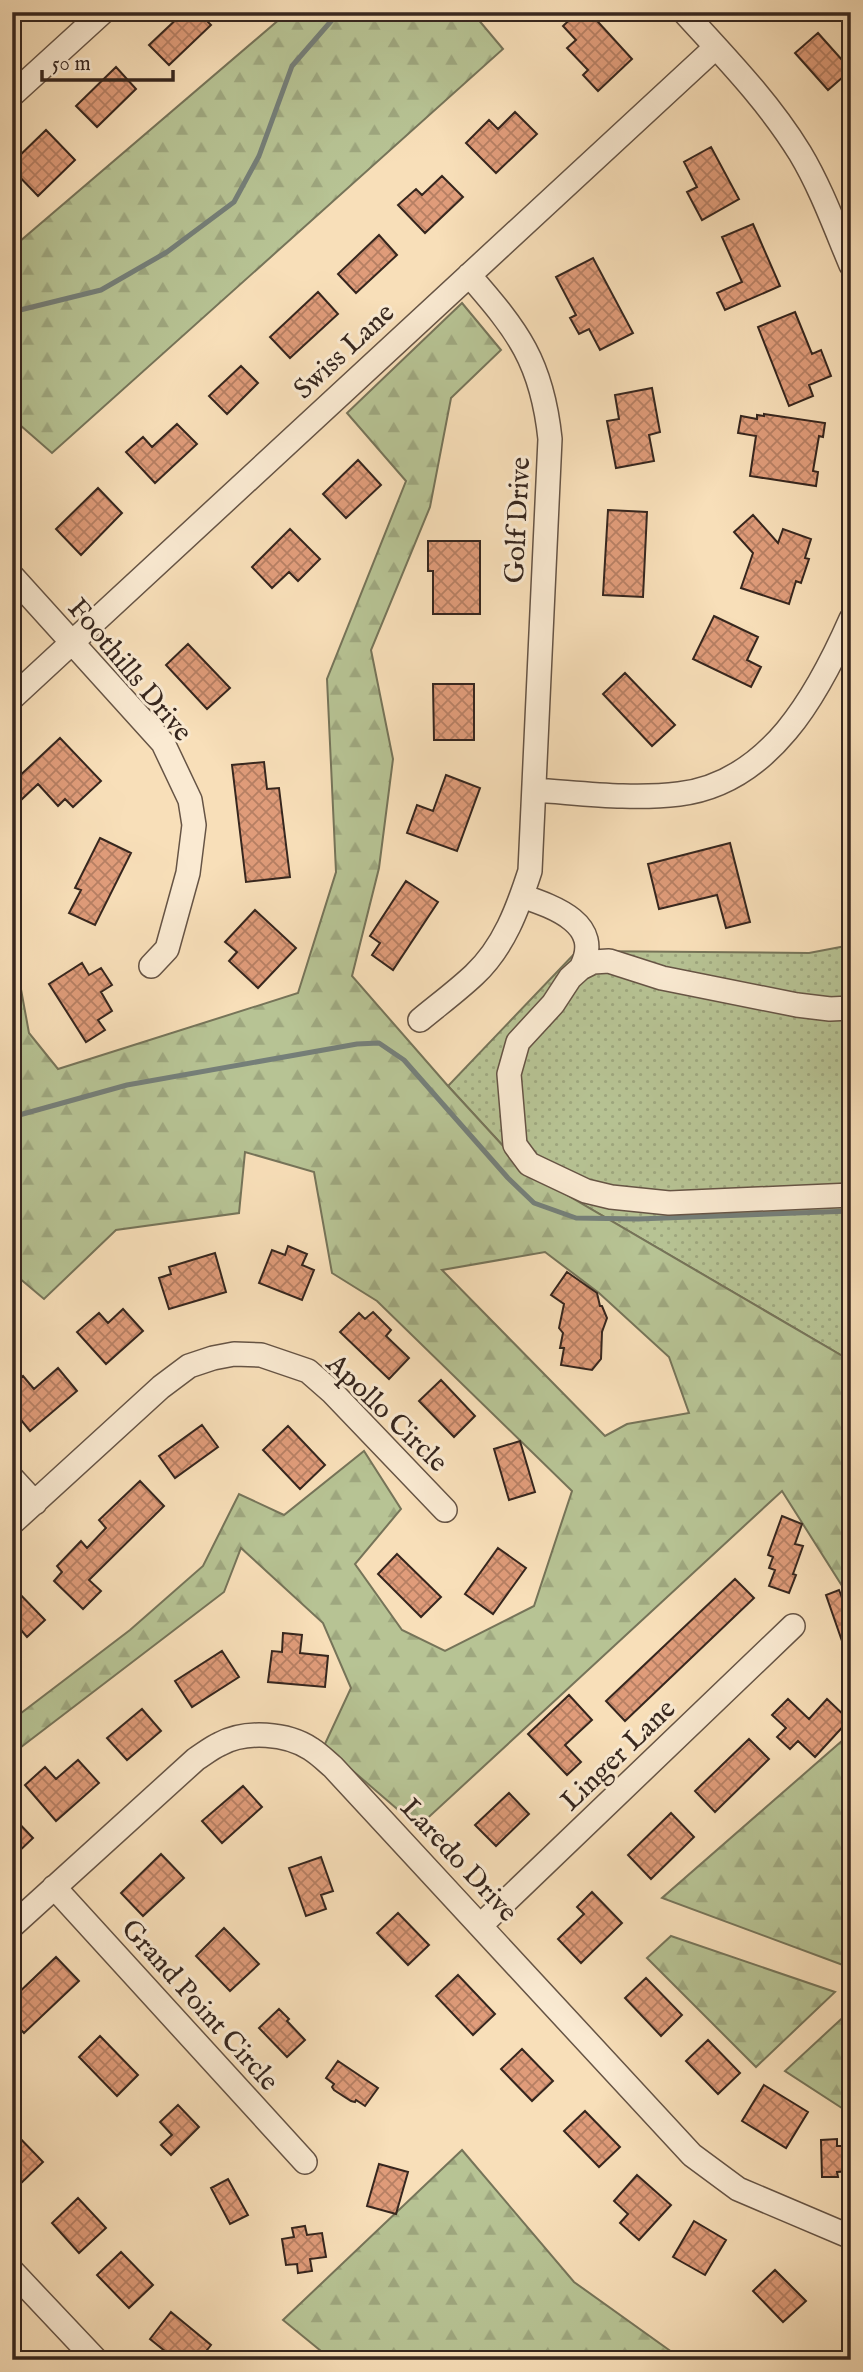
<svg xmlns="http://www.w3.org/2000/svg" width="863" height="2372" viewBox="0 0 863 2372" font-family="'IM FELL English',serif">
	<defs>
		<pattern id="grass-dots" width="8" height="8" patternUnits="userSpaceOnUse" patternTransform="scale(1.75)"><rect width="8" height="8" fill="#b7c394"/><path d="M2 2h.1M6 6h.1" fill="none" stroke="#9ea77f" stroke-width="1.8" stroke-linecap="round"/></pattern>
		<pattern id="forest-firs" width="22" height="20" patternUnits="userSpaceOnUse" patternTransform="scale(1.75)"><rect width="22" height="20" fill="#b7c394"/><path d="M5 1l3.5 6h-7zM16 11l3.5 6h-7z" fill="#9ea77f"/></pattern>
		<pattern id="building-cross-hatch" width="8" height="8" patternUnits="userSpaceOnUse" patternTransform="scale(1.75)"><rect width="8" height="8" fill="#e09c7a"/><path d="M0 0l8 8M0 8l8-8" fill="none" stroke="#b67f63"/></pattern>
	</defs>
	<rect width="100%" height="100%" fill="#f8dfb9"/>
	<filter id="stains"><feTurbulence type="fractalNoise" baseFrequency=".00286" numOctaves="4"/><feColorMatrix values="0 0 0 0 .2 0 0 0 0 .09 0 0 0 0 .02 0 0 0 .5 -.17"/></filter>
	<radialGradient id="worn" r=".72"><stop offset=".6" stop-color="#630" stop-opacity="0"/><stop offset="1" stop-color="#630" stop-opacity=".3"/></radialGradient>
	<path fill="url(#grass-dots)" stroke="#767459" stroke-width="2" d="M851,945v416l-325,-190 -78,-85 129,-135 232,2z"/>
	<path fill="url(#forest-firs)" stroke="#767459" stroke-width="2" fill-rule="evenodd" d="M288,12h184l31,37 -451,404 -40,-35v-170z
		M462,303l39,47 -50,48 -21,109 -59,143 22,109 -14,109 -27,108 96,110 78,85 325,190v239l-69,-109 -364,336 -94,-81 27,-58 -28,-65 -82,-75 -17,44 -212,162v-34l118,-90 73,-64 36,-72 45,21 80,-64 37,58 -46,55 47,66 43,21 89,-45 38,-115 -195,-190 -45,-28 -18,-101 -69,-20 -6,61 -123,17 -72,69 -32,-27v-332l17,93 29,36 240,-76 38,-121 -9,-193 79,-198 -59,-68zM545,1252l54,41 70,64 20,56 -62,11 -22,12 -163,-166z
		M851,1733v235l-189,-70z
		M671,1936l164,56 -79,75 -109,-109z
		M851,2010v104l-66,-43z
		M462,2150l112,132 109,78h-351l-49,-40z"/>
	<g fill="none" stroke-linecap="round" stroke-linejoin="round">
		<path stroke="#757f79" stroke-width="5" d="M12,312l89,-22 66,-38 67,-50 25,-46 33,-90 47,-54
			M12,1117l115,-32 230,-41 22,-1 25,17 104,118 26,25 42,15 62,1 213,-8"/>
	</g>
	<path fill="url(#building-cross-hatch)" stroke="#36261e" stroke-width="2" d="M184,12h14l13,13 -42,40 -20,-20z
		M578,12h11l43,47 -34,32 -15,-16 5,-5 -21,-22 9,-8 -13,-14z
		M818,33l33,37 -23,20 -33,-37z
		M116,67l20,22 -39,38 -21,-21z
		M515,112l22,22 -41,39 -30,-30 23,-23 9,9z
		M46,130l29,30 -37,36 -26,-27v-6z
		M711,147l28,52 -37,21 -15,-28 10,-5 -13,-25z
		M442,176l21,21 -38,36 -27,-28 18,-16 6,6z
		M753,224l27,62 -55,24 -8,-17 25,-11 -20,-45z
		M379,235l18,20 -41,38 -18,-19z
		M593,258l40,75 -33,17 -11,-21 -10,5 -9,-16 6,-3 -20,-38z
		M318,292l20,22 -48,44 -20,-21z
		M795,312l17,42 9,-4 10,26 -22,9 4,11 -24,10 -31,-79z
		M241,366l17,17 -31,31 -18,-18z
		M652,388l8,44 -11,3 5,26 -38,7 -9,-47 12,-2 -4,-24z
		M764,414l61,9 -2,14 -4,-1 -6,35 5,1 -2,14 -66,-10 6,-40 -18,-3 3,-17 16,3v-4l7,1z
		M177,424l20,20 -42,39 -29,-31 17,-15 9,10z
		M358,460l23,25 -35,33 -23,-24z
		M98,488l24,25 -41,42 -25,-26z
		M608,510l39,2 -4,85 -40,-2z
		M753,515l25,28 5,-14 28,10 -6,19 4,1 -8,24 -5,-2 -7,23 -48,-16 12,-35 -19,-21z
		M290,529l30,30 -22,22 -9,-9 -17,16 -20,-21z
		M428,541h52v73h-47v-43h-5z
		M714,616l44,21 -11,23 14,7 -10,20 -58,-28z
		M188,644l42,44 -23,21 -41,-44z
		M625,673l50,52 -23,21 -49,-52z
		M433,684h41v56h-40z
		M60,738l41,43 -28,26 -8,-8 -7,7 -20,-22 -17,16 -9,-9v-8z
		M264,762l3,27 12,-1 11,89 -44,5 -14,-117z
		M446,775l34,13 -23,63 -50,-18 10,-28 16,6z
		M100,838l31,15 -36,72 -26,-12 12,-23 -6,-2z
		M730,843l20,79 -24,6 -9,-33 -58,14 -11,-45z
		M406,881l32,21 -45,68 -21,-15 8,-12 -10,-7z
		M255,910l41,38 -38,40 -29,-27 8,-9 -12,-10z
		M82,963l7,12 12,-7 11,17 -11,7 11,19 -14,9 7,10 -19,12 -37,-58z
		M288,1246l19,8 -5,11 12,5 -12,30 -43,-17 13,-33 13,5z
		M215,1253l11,39 -57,17 -10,-31 12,-4 -2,-7z
		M567,1272l30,21 3,13h2l5,12 -5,14 -1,27 -9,11 -31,-5 3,-17h-4l3,-15 -4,-5 5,-24 -13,-9z
		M123,1309l20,22 -37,33 -29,-32 22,-19 9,10z
		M373,1312l18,18 -5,6 23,22 -20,21 -49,-47 19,-19 6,6z
		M58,1368l19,23 -47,40 -18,-22v-24l11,-9 11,13z
		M441,1380l34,36 -21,21 -35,-36z
		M202,1425l16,22 -43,31 -16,-22z
		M288,1426l37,39 -25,24 -37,-39z
		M520,1441l15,51 -26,8 -15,-51z
		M140,1481l24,25 -75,74 12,11 -18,18 -29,-28 8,-9 -5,-6 24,-25 6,7 19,-20 -7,-8z
		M782,1516l20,8 -7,20 8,2 -10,28 3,1 -7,18 -20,-7 6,-16 -6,-2 4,-11 -5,-2z
		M498,1548l28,20 -33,46 -28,-20z
		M397,1554l44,43 -20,20 -43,-43z
		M735,1579l19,19 -129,123 -19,-20z
		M12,1586l33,34 -18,17 -6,-7 -9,8z
		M839,1590l8,20 4,-1 -1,55 -24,-69z
		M283,1633l19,2 -2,18 28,3 -3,31 -57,-5 4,-31 10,1z
		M222,1651l17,26 -47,30 -17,-26z
		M569,1695l23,25 -27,25 16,17 -14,13 -39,-41z
		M788,1699l21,20 18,-20 22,21 -34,37 -17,-16 -8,8 -13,-12 9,-9 -14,-13z
		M142,1709l19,22 -34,29 -20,-22z
		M749,1739l20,20 -54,53 -20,-21z
		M78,1760l21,23 -43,38 -31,-36 20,-18 11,12z
		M243,1786l19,21 -40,36 -20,-22z
		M509,1793l20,21 -33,32 -21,-21z
		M671,1813l23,24 -43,42 -23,-24z
		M12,1816l21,22 -21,20z
		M161,1854l23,24 -41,38 -22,-23z
		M321,1857l12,34 -12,4 5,14 -20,7 -17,-48z
		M592,1892l30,31 -41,40 -23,-24 26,-25 -7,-7z
		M398,1913l31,32 -21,20 -31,-32z
		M224,1928l35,36 -29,27 -34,-35z
		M56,1957l23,24 -55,52 -12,-12v-22z
		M458,1975l37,39 -22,21 -37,-39z
		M646,1978l36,37 -21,21 -36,-38z
		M279,2009l10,10 -2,2 18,19 -18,17 -28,-29z
		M100,2036l38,39 -21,21 -38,-39z
		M708,2040l32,33 -22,21 -32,-33z
		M522,2049l31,32 -21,20 -31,-32z
		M338,2061l40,27 -13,18 -9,-6 -1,2 -4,-1 -17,-11 -2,-3 2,-3 -8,-6z
		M764,2085l44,27 -22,36 -44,-27z
		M178,2105l21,22 -28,28 -10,-10 11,-10 -12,-13z
		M585,2111l35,36 -21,20 -35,-36z
		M12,2130l31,32 -24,23 -7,-7z
		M837,2139v7h14v25l-14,1 1,5h-16l-1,-37z
		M379,2164l29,8 -12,42 -29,-8z
		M637,2175l34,30 -32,35 -19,-17 8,-9 -14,-13z
		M228,2179l20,36 -18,9 -19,-36z
		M78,2198l28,30 -27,25 -27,-30z
		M694,2221l32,19 -21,35 -32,-18z
		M305,2226l2,9 15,-2 4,24 -16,2 2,12 -14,2 -1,-9 -11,1 -4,-26 12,-2 -2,-9z
		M121,2252l32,33 -24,23 -32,-33z
		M775,2270l31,31 -23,21 -30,-31z
		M171,2312l40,33 -12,15h-23l-26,-21z"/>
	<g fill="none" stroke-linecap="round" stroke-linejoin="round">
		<defs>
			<path id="minor" d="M684,12c41,45 84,89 116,141 21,35 35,74 51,112
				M12,95l91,-83
				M12,576l151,167 27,57 4,25 -6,48 -21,76 -16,17
				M12,698l704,-651
				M534,790c47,3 97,10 145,4 91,-11 139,-100 172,-175
				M522,896c32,11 82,28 59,72
				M851,1008l-21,1 -33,-4 -135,-27 -53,-17 -16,1 -12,6 -11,10 -17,26 -35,38 -9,32 6,71 14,19 57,27 25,6 58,6 182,-8
				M420,1020c18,-15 37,-29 54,-45 30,-28 44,-67 56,-104l20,-432c-8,-77 -32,-108 -81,-164
				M12,1478l23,25
				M12,1523l149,-136 28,-21 24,-8 21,-4 27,1 47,16 24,21 113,118
				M54,1887l251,275
				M481,1925l312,-299
				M12,1926l184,-167c8,-5 15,-11 24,-15 26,-14 67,-11 91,5 8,5 15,12 22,18l359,388 46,34 113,48
				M12,2271l84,89"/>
		</defs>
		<use href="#minor" stroke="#665445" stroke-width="26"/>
		<use href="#minor" stroke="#faead2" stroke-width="23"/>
	</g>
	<g text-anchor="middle" stroke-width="6" stroke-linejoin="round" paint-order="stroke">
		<g font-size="28" fill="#36261e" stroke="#faead2">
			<text transform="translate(343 350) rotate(-43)" y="10">Swiss Lane</text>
			<text transform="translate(516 520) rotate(-87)" y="10">Golf Drive</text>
			<text transform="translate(131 669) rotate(50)" y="10">Foothills Drive</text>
			<text transform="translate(388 1412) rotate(44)" y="10">Apollo Circle</text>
			<text transform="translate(617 1754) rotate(-44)" y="10">Linger Lane</text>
			<text transform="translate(460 1859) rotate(47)" y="10">Laredo Drive</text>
			<text transform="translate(201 2004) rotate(48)" y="10">Grand Point Circle</text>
		</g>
	</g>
	<rect width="863" height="2372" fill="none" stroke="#f8dfb9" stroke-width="42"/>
	<rect x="14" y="14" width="835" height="2344" fill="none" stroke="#36261e" stroke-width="3.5"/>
	<rect x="21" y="21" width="821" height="2330" fill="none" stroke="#36261e" stroke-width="2"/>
	<path d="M42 70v10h131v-10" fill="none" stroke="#36261e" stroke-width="3.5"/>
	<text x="52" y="70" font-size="21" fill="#36261e" stroke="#faead2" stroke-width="5" paint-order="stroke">50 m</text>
	<rect width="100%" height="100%" filter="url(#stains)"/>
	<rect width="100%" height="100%" fill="url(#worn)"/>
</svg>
